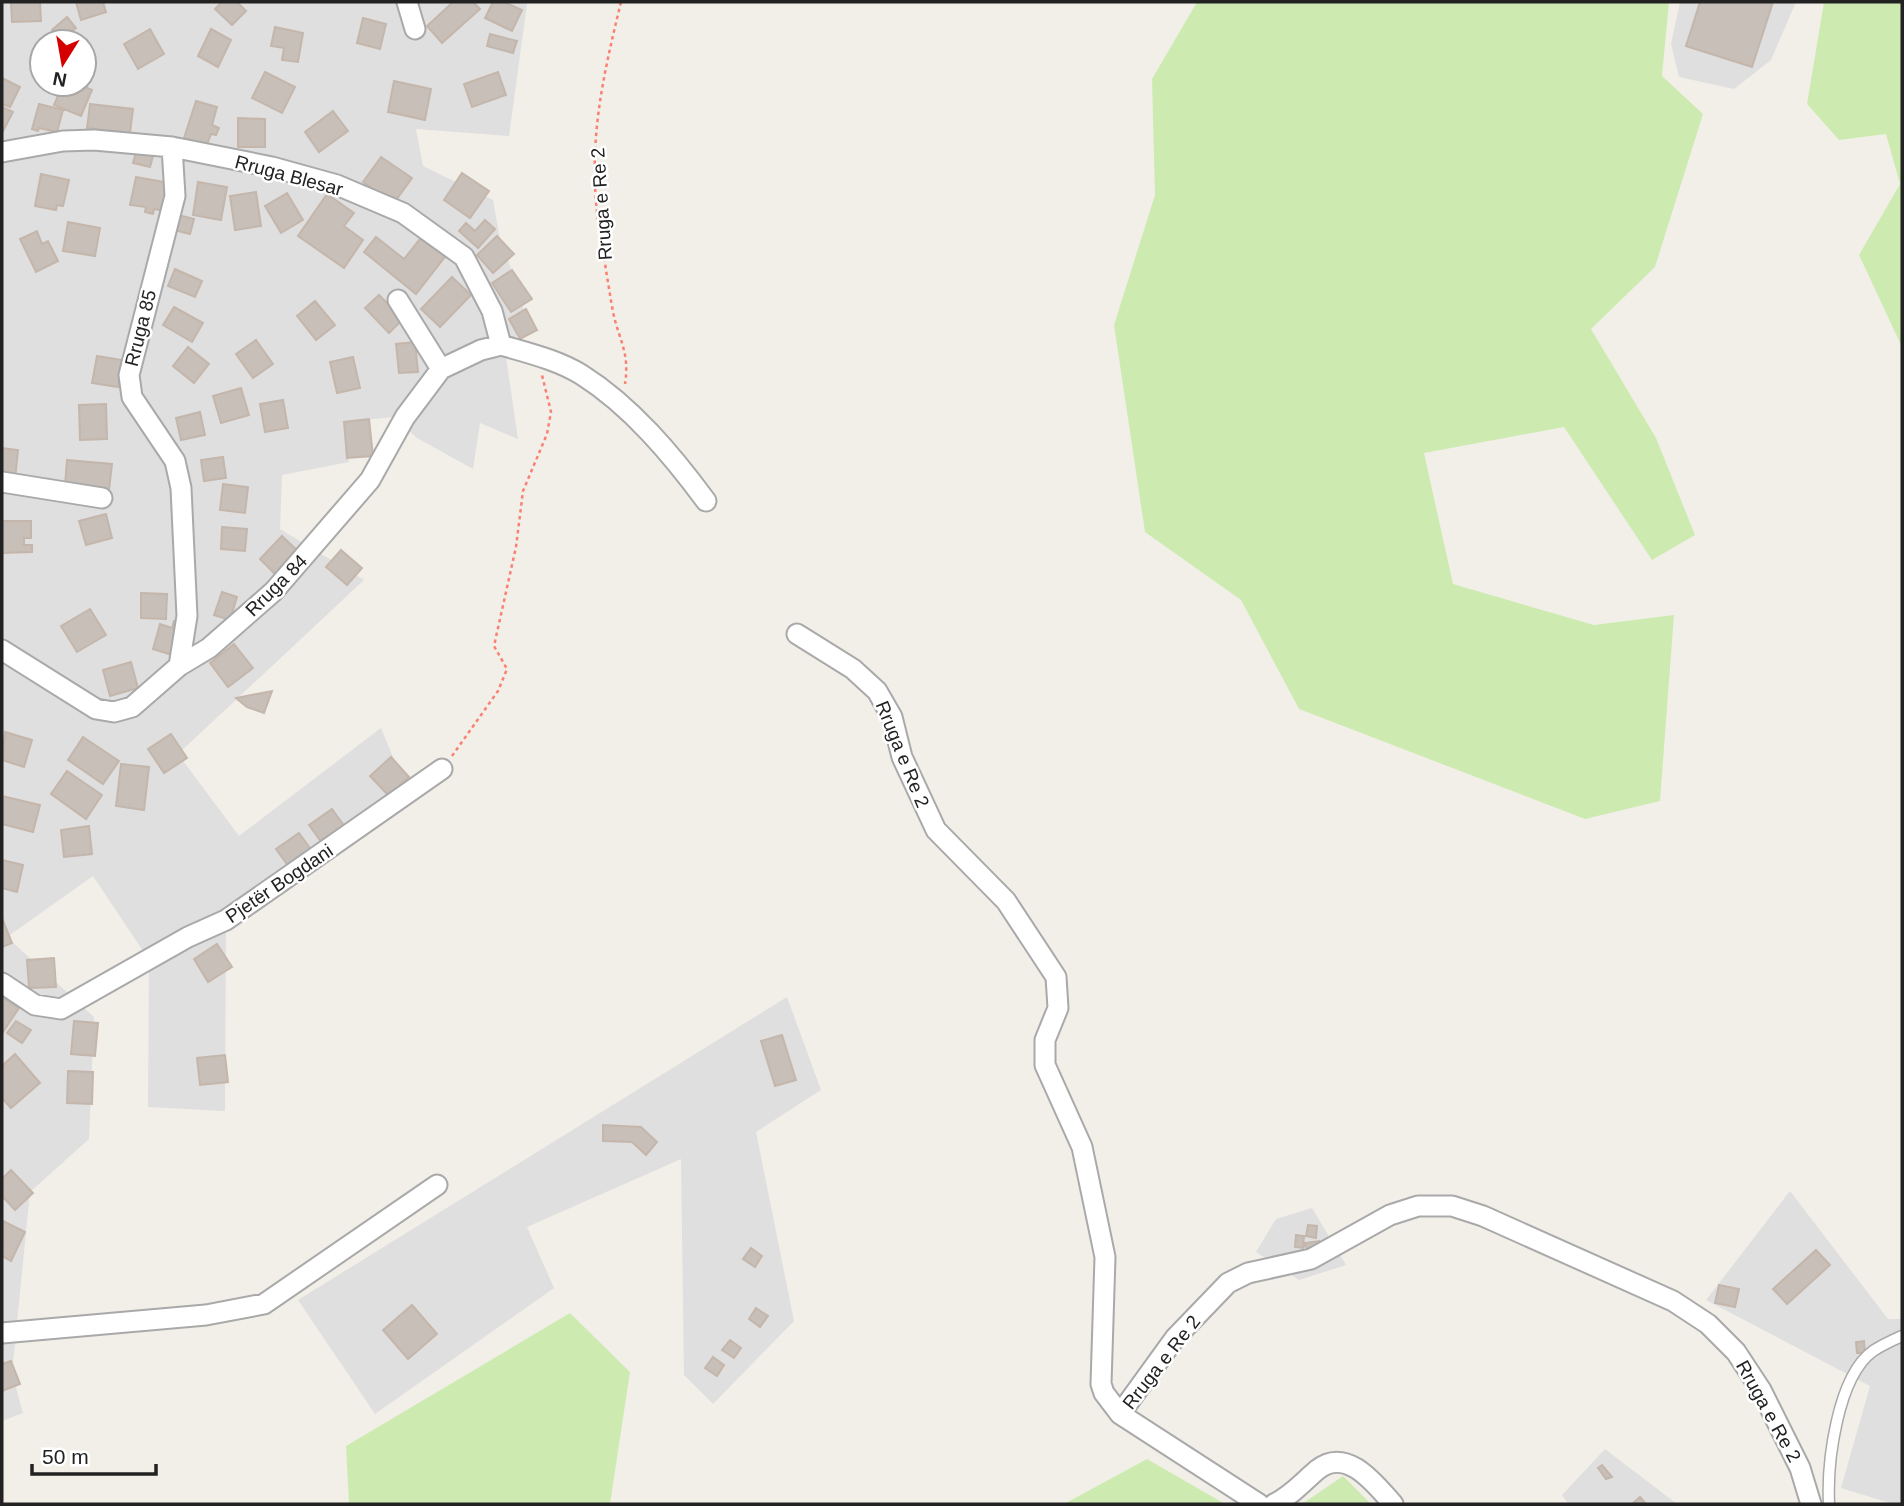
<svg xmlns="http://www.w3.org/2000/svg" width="1904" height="1506" viewBox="0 0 1904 1506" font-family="Helvetica,sans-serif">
	<rect width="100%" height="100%" fill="#f2efe9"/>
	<path fill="#e0dfdf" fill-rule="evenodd" d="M2,2h522l3,2 -18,132 -93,-7 7,37 70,34 8,45 21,48 2,25 -11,26 -8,6 13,89 -38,-16 -7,46 -56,-31 -23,-21 -49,5 4,40 -67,13 -2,54 84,51 -186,174 61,82 142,-108 26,63 -181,129 -1,191 -77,-4 1,-147 -56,-84 -86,61 87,80 -5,122 -59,53 -18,181 11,40 -21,8zM42,42h42v42h-42z
		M1680,2h116l-25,58 -37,29 -55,-12 -8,-33z
		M787,997l34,93 -65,42 38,189 -81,83 -29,-29 -3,-216 -154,68 27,61 -179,126 -77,-114z
		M1790,1191l98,128h14v185h-9l-52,-16 29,-102 -164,-86z
		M1312,1208l34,57 -47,15 -43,-28 20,-33z
		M1605,1449l72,55h-109l-6,-9z"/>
	<path fill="#cdebb0" d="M1197,2h472l-7,74 41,38 -48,153 -64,62 65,109 39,97 -43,25 -88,-133 -140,26 29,131 141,41 80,-10 -14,186 -75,18 -286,-110 -58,-109 -96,-68 -31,-207 41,-130 -3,-116z
		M1824,2h78v345l-43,-92 41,-71 -14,-50 -47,6 -32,-36z
		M570,1313l60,59 -20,132h-261l-3,-58z
		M1147,1459l78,45h-161z
		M1343,1476l28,28h-69z"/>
	<path fill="#c7bfb8" stroke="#c4b6ab" stroke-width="2" d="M11,2h29l1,19 -29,1z
		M76,2h27l3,10 -25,8z
		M222,2h15l9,9 -14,14 -17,-16z
		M453,2h20l7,7 -38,34 -15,-17z
		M493,2h11l18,8 -10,21 -27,-13z
		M1700,2h73l-21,65 -66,-21z
		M67,17l9,11 -16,12 -8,-10z
		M363,18l23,6 -6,25 -23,-6z
		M275,27l28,6 -5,29 -16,-2 2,-12 -13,-2z
		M150,29l14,25 -26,15 -14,-25z
		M211,29l20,11 -13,27 -20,-11z
		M490,34l27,7 -4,12 -26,-7z
		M265,72l30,15 -13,26 -30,-15z
		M498,72l8,23 -34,12 -8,-23z
		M2,78l18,9 -10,20 -8,-3z
		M394,81l37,8 -6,31 -37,-8z
		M57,84h22l13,6 -11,26 -27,-11 6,-14 -5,-2z
		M196,101l21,6 -5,18 7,3 -3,7 -5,-1 -4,11 -23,-7z
		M39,104l24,6 -6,22 -18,-4 -1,3 -6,-2z
		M90,104l43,5 -3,24 -43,-5z
		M2,107l11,5 -11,21z
		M333,111l15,20 -29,21 -14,-20z
		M238,118l27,1v28h-27z
		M136,152l17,4 -3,11 -17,-4z
		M381,157l31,21 -18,25 -31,-21z
		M462,173l27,18 -19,27 -26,-18z
		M41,174l28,6 -6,26 -6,-1 -1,5 -21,-4z
		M136,177l34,6 -5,28 -11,-2 -1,5 -8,-2 1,-5 -16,-2z
		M198,182l29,5 -6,33 -28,-5z
		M256,192l5,34 -26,4 -5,-34z
		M287,193l16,27 -22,13 -16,-27z
		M327,194l27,19 -10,13 19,14 -19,28 -46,-32z
		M178,215l16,4 -4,15 -16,-4z
		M485,220l10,9 -17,19 -19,-17 7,-8 9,8z
		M68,222l32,6 -5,28 -32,-5z
		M37,231l5,13 6,-3 10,20 -22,11 -16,-33z
		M424,234l24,19 -32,41 -52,-42 12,-15 28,22z
		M497,236l17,18 -21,19 -16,-18z
		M175,269l27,12 -7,16 -27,-11z
		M512,270l20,29 -21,13 -19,-29z
		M452,277l19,18 -31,32 -19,-18z
		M379,295l24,24 -14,14 -24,-25z
		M315,301l20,24 -19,15 -19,-24z
		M174,307l29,16 -11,19 -29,-17z
		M526,309l11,21 -17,9 -11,-20z
		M256,340l17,24 -20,14 -17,-24z
		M415,342l3,30 -19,1 -3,-29z
		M188,347l21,17 -15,19 -21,-17z
		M97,356l25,4 -4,27 -26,-4z
		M353,357l7,31 -23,5 -7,-31z
		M241,388l8,27 -28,8 -8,-27z
		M283,400l5,28 -23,4 -5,-28z
		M106,404l1,35 -27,1 -1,-35z
		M200,412l5,23 -24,5 -5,-22z
		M369,419l4,37 -26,2 -3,-36z
		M2,448l16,2 -3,29 -13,-1z
		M223,457l3,21 -22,3 -3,-21z
		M67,460l45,4 -3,26 -44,-5z
		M223,484l25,3 -3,26 -25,-3z
		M106,514l6,24 -26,7 -7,-24z
		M2,521h29v17h-7v7h8v7l-30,1z
		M222,527l25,2 -2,22 -24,-2z
		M282,536l18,17 -23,23 -17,-17z
		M341,550l21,18 -15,17 -21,-18z
		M222,592l15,5 -7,23 -16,-5z
		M141,593l26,1 -1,25 -25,-1z
		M90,609l16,26 -29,17 -16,-26z
		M174,621l7,2 -9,32 -19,-6 7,-25 12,4z
		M234,644l19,24 -25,19 -18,-24z
		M131,662l7,26 -28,8 -7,-26z
		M272,691l-8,22 -17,-6 -11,-9z
		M5,732l27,8 -8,27 -22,-7z
		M171,734l16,24 -23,15 -16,-24z
		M83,737l36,24 -16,23 -35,-24z
		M391,757l18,20 -20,19 -19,-20z
		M121,764l28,3 -5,43 -28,-4z
		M67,771l35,24 -16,24 -35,-25z
		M2,796l38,9 -7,27 -31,-8z
		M332,809l16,22 -23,16 -16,-22z
		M89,826l3,28 -28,3 -3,-27z
		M299,833l16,22 -23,16 -16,-22z
		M2,860l21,5 -6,27 -15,-4z
		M2,918l10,25 -10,4z
		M217,944l15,23 -24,15 -14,-23z
		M54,958l2,29 -27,1 -2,-28z
		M2,997l17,11 -16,24 -1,-1z
		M16,1021l15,9 -9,13 -15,-10z
		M74,1021l24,2 -3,33 -24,-2z
		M782,1035l14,45 -21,6 -14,-45z
		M15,1054l25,29 -29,25 -9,-10v-32z
		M225,1055l3,27 -28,3 -3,-27z
		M68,1071l25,1 -1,32 -25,-1z
		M603,1125l38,2 16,15 -11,13 -14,-13 -29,-1z
		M11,1170l22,23 -18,17 -13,-14v-17z
		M3,1221l22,11 -14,29 -9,-5z
		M1308,1225l9,1 -1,12 -10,-2z
		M1296,1235l8,1 -1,12 -8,-1z
		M1319,1241l2,9 -15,2 -1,-9z
		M751,1248l11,8 -7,11 -12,-8z
		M1816,1250l14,15 -43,39 -14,-15z
		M1719,1285l20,4 -4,18 -20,-4z
		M412,1305l25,29 -29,25 -25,-29z
		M756,1308l12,8 -8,11 -11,-8z
		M730,1340l11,8 -7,10 -12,-8z
		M1864,1341l1,12h-8l-1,-11z
		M713,1357l11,8 -7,11 -12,-8z
		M11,1361l9,23 -18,7v-27z
		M1602,1465l10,12 -6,2 -8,-11z
		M1640,1497l6,7h-14z"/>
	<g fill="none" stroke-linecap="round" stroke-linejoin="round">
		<defs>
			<path id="service" d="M1829,1504c-2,-41 8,-127 44,-153 9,-6 20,-11 29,-15"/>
			<path id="minor" d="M407,2l8,27
				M172,147l3,49 -46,179 3,22 43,64 6,27 6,128 -8,50
				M2,152l61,-11 31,-1 78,7 100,20 65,18 66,28 61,44 28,54 9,34
				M398,300l43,69
				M501,345c27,8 57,15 81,30 49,31 90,80 124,126
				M2,482l100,16
				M797,634l56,35 24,22 15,26 10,40 34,73 70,71 50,76 2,31 -13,32v25l37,82 23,110 -4,127 3,9 16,21 139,90
				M2,650l94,59 18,3 18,-5 47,-41 30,-18 65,-57 96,-111 35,-63 36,-48 40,-19 20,-5
				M2,983l33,22 26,4 127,-72 38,-17 216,-151
				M2,1333l204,-18 58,-11 173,-119
				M1120,1414l55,-76 53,-55 20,-10 63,-14 79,-44 28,-9h34l31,10 190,85 35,23 28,28 25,38 39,78 11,36
				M1274,1504c17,-8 29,-22 43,-34 30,-24 58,14 76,34"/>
		</defs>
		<use href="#service" stroke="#a9a9a9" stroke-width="13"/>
		<use href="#minor" stroke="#a9a9a9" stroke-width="23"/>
		<path stroke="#fa8072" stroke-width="2.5" stroke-dasharray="3.5 3.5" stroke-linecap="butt" d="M621,2c-19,78 -34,144 -22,226 5,28 9,56 14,84 6,28 17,41 12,72
			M452,756l46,-65 9,-22 -13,-23 22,-99 7,-56 24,-57 4,-22 -9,-37"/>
		<use href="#service" stroke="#fff" stroke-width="10"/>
		<use href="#minor" stroke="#fff" stroke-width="19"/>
	</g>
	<g text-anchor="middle" stroke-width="5" stroke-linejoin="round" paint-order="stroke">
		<g font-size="19" fill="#222" stroke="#fff">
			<text transform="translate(289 175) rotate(15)" y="7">Rruga Blesar</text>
			<text transform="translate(601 204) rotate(-94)" y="7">Rruga e Re 2</text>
			<text transform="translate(140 328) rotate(-76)" y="7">Rruga 85</text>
			<text transform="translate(276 585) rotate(-45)" y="7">Rruga 84</text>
			<text transform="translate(903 754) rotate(68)" y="7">Rruga e Re 2</text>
			<text transform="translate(279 883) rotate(-34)" y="7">Pjetër Bogdani</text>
			<text transform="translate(1161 1362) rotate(-52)" y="7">Rruga e Re 2</text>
			<text transform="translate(1769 1411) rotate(61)" y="7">Rruga e Re 2</text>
		</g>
	</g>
	<rect width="1904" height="1506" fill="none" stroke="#222222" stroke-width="7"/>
	<g transform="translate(63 63) rotate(191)"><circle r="33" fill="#ffffff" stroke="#a7a7a7" stroke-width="2"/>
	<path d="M0-5L12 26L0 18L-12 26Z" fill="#d40000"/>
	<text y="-10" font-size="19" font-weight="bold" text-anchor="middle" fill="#222222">N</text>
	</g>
	<path d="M32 1464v10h124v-10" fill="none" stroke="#222222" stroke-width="3.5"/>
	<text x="42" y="1464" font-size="21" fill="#222222" stroke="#ffffff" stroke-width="5" paint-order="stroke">50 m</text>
</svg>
